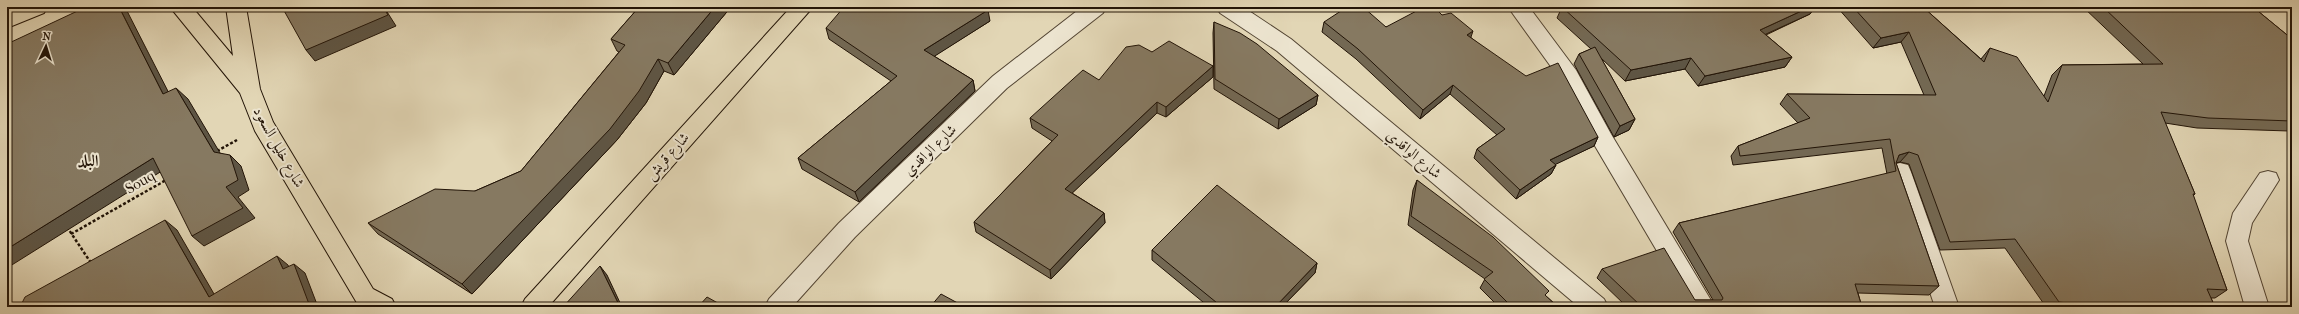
<svg xmlns="http://www.w3.org/2000/svg" width="2299" height="314" viewBox="0 0 2299 314" font-family="'IM FELL French Canon',Amiri,serif">
	<rect width="100%" height="100%" fill="#e2d6b5"/>
	<filter id="stains"><feTurbulence type="fractalNoise" baseFrequency=".005" numOctaves="4"/><feColorMatrix values="0 0 0 0 .2 0 0 0 0 .09 0 0 0 0 .02 0 0 0 .5 -.17"/></filter>
	<radialGradient id="worn" r=".72"><stop offset=".6" stop-color="#630" stop-opacity="0"/><stop offset="1" stop-color="#630" stop-opacity=".3"/></radialGradient>
	<g fill="none" stroke-linecap="round" stroke-linejoin="round">
		<defs>
			<path id="minor" d="M1082,7h24l-3,6 -96,75 -152,149 -63,70h-27l4,-8 70,-76 154,-147z
				M1217,7h26l48,32 313,260 4,8h-29l-302,-256 -57,-38z
				M1508,7h21l47,63 35,64 104,173h-25l-95,-161 -33,-64z
				M1900,163l8,2 3,7 48,135h-24l-46,-135 3,-7z
				M2268,171l8,2 3,7 -27,43 -4,18 21,66h-24l-19,-66 7,-28 27,-40z"/>
			<path id="major" d="M17,7h30l-3,6 -37,15v-17z
				M170,7h22l41,49 -7,-49h20l14,82 13,33 100,167 19,10 4,8h-33l-6,-4 -102,-172 -15,-38z
				M791,7h22l-265,300h-27l4,-8z"/>
		</defs>
		<use href="#minor" stroke="#524432" stroke-width="2"/>
		<use href="#major" stroke="#221407" stroke-width="2"/>
		<path stroke="#221407" stroke-width="2.5" stroke-dasharray="3 2" stroke-linecap="butt" d="M217,151l20,-11
			M67,227l24,36
			M71,234l95,-54"/>
		<use href="#minor" fill="#ece4cf" fill-rule="evenodd"/>
		<use href="#major" fill="#e2d6b5" fill-rule="evenodd"/>
	</g>
	<path fill="#736853" stroke="#221407" d="M639,7h92l-57,68 -10,-4 -18,32 -29,37 -145,154 -94,-60 -10,-11 107,-32 46,-20 98,-119 -2,-1 -6,-12z
		M1562,7h253l-5,7 -44,21 26,22 -7,10 -87,19 -13,-17 -60,12 -24,-23 34,61 -6,11 -15,7 -40,-73 5,-10 12,-5 -34,-31z
		M1837,7h86l58,52 9,-11 54,48 8,-21 10,-10 81,-1 -60,-57h170l39,32v89l-3,3 -92,-3 -32,-5 30,71 -2,2 34,94 -12,8h-4l4,9h-169l-41,-59 -65,2 -31,-86 -9,-2 -4,1 43,123 -10,9 -71,-2 4,14h-235l-30,-29 5,-9 93,31h18l-40,-68 6,-9 208,-49 -5,-26 -149,17 -2,-9 7,-10 60,-23 -18,-19 7,-10 137,1 -23,-53 -28,6z
		M1442,15l156,122 -4,9 -39,18 1,1 -5,9 -35,25 -42,-41 3,-9 20,-14 -47,-41 -30,25 -64,-60 -34,-27 2,-10 62,5z
		M990,21l-56,35 39,24 2,11 -116,111 -57,-33 -4,-11 93,-77 -62,-42 -3,-11z
		M1214,22l104,73 -2,10 -38,24 -64,-40 -1,-56z
		M1152,52l61,14v11l-47,40 -9,-4 -85,80 32,20 1,10 -54,56 -75,-47 -2,-10 78,-81 -20,-13 -2,-10 69,-38z
		M1417,180l129,116 12,11h-59l-19,-19 5,-9 -77,-54 5,-35z
		M1152,250l165,13 -2,10 -33,34h-73l-57,-47z"/>
	<path fill="#5e5544" stroke="#221407" d="M119,7h6l50,98 -12,-11z
		M383,7h1l12,19 -81,35 -9,-11z
		M715,7h16l-57,68 -6,-12z
		M1810,7h5l-5,7 -57,26 7,-10z
		M988,10l2,11 -63,40 -3,-11z
		M1473,31l-3,9 -3,-5z
		M1909,32l-8,10 -28,6 8,-10z
		M1792,57l-7,10 -87,19 7,-10z
		M1691,58l-6,11 -60,12 6,-11z
		M658,59l6,12 -18,32 -29,37 -145,154 -10,-10z
		M1213,66v11l-47,40v-10z
		M973,80l2,11 -116,111 -4,-10z
		M1453,85l-3,9 -30,25 3,-9z
		M176,88l12,11 38,64 -12,-11z
		M1318,95l-2,10 -38,24 1,-10z
		M1157,102v11l-91,86 -1,-10z
		M1635,119l-6,11 -15,7 6,-11z
		M1598,137l-4,9 -48,23 4,-9z
		M1909,152l-9,10 -5,1 4,-8z
		M230,155l11,11 8,24 -11,7 17,21 -51,28 -12,-10 34,-49z
		M153,158l12,11 -158,99v-19z
		M1556,165l-5,9 -35,25 4,-9z
		M1104,213l1,10 -54,56 -1,-9z
		M165,220l12,10 44,76 -12,-9z
		M277,256l11,9 5,13 -10,-9z
		M1317,263l-2,10 -33,34h-7z
		M294,264l11,9 13,34h-14z
		M600,266l7,9 15,32h-2z"/>
	<path fill="#867961" stroke="#221407" d="M86,7h33l44,87 13,-6 38,64 16,3 8,25 -12,7 17,21 -51,28 -39,-78 -146,91v-205z
		M282,7h101l5,8 -82,35z
		M639,7h76l-47,56 -10,-4 -19,32 -29,38 -148,155 -94,-61 67,-34 40,2 46,-20 104,-126 -14,-6z
		M844,7h141l3,3 -64,40 49,30 -118,112 -57,-34 99,-82 -71,-48z
		M1347,7h16l23,20 38,-20h10l8,8 9,-2 22,18 -6,4 59,41 32,-13 40,74 -48,23 6,5 -36,25 -43,-41 28,-20 -52,-44 -30,25 -65,-61 -34,-27z
		M1562,7h248l-50,23 32,27 -87,19 -14,-18 -60,12z
		M1853,7h70l61,55 6,-14 27,9 31,45 14,-37 101,-1 -60,-57h150l39,32v82l-84,-3 -47,-6 34,82h-2l34,96 -20,-1 8,18h-114l-42,-5 -44,-63 -65,3 -32,-87 -9,-3 -10,3 -3,8 43,123 -84,-2 7,23h-220l-40,-38 62,-21 31,52h27l1,-2 -44,-75 217,-52 -6,-32 -150,17 -2,-10 72,-28 -23,-24 149,1 -27,-63 -28,6z
		M1214,22l26,11 17,11 61,51 -39,24 -64,-40z
		M1169,41l44,25 -47,41 -9,-5 -92,87 39,24 -54,57 -76,-48 84,-87 -28,-17 53,-48 16,10 27,-33 13,-2 13,7z
		M1595,47l40,72 -15,7 -41,-72z
		M1417,180l76,57 56,54 -4,4 13,12h-46l-28,-28 9,-7 -82,-56z
		M1217,185l100,78 -42,44h-53l-70,-57z
		M165,220l44,77 68,-41 6,13 11,-5 15,40 -5,3h-284l5,-10z
		M600,266l20,41h-57z
		M941,294l24,13h-35z
		M707,297l18,10h-27z"/>
	<g text-anchor="middle" stroke-width="4" stroke-linejoin="round" paint-order="stroke">
		<g font-size="15" fill="#221407" stroke="#ece4cf">
			<text transform="translate(279 147) rotate(61)" y="5">شارع خليل السعود</text>
			<text transform="translate(930 150) rotate(-44)" y="5">شارع الواقدي</text>
			<text transform="translate(1414 154) rotate(40)" y="5">شارع الواقدي</text>
			<text transform="translate(667 156) rotate(-48)" y="5">شارع قريش</text>
			<text transform="translate(140 182) rotate(-30)" y="5">Souq</text>
		</g>
		<g font-size="16" font-weight="bold" fill="#221407" stroke="#ece4cf">
			<text x="88" y="166">البلد</text>
		</g>
	</g>
	<rect width="2299" height="314" fill="none" stroke="#e2d6b5" stroke-width="24"/>
	<rect x="8" y="8" width="2283" height="298" fill="none" stroke="#221407" stroke-width="2"/>
	<rect x="12" y="12" width="2275" height="290" fill="none" stroke="#221407"/>
	<g transform="translate(46 46) rotate(4)" stroke="#ece4cf" stroke-width="3" paint-order="stroke">
	<path d="M0-3L7 15L0 10L-7 15Z" fill="#221407"/>
	<text y="-6" font-size="11" font-weight="bold" text-anchor="middle" fill="#221407">N</text>
	</g>
	<rect width="100%" height="100%" filter="url(#stains)"/>
	<rect width="100%" height="100%" fill="url(#worn)"/>
</svg>
